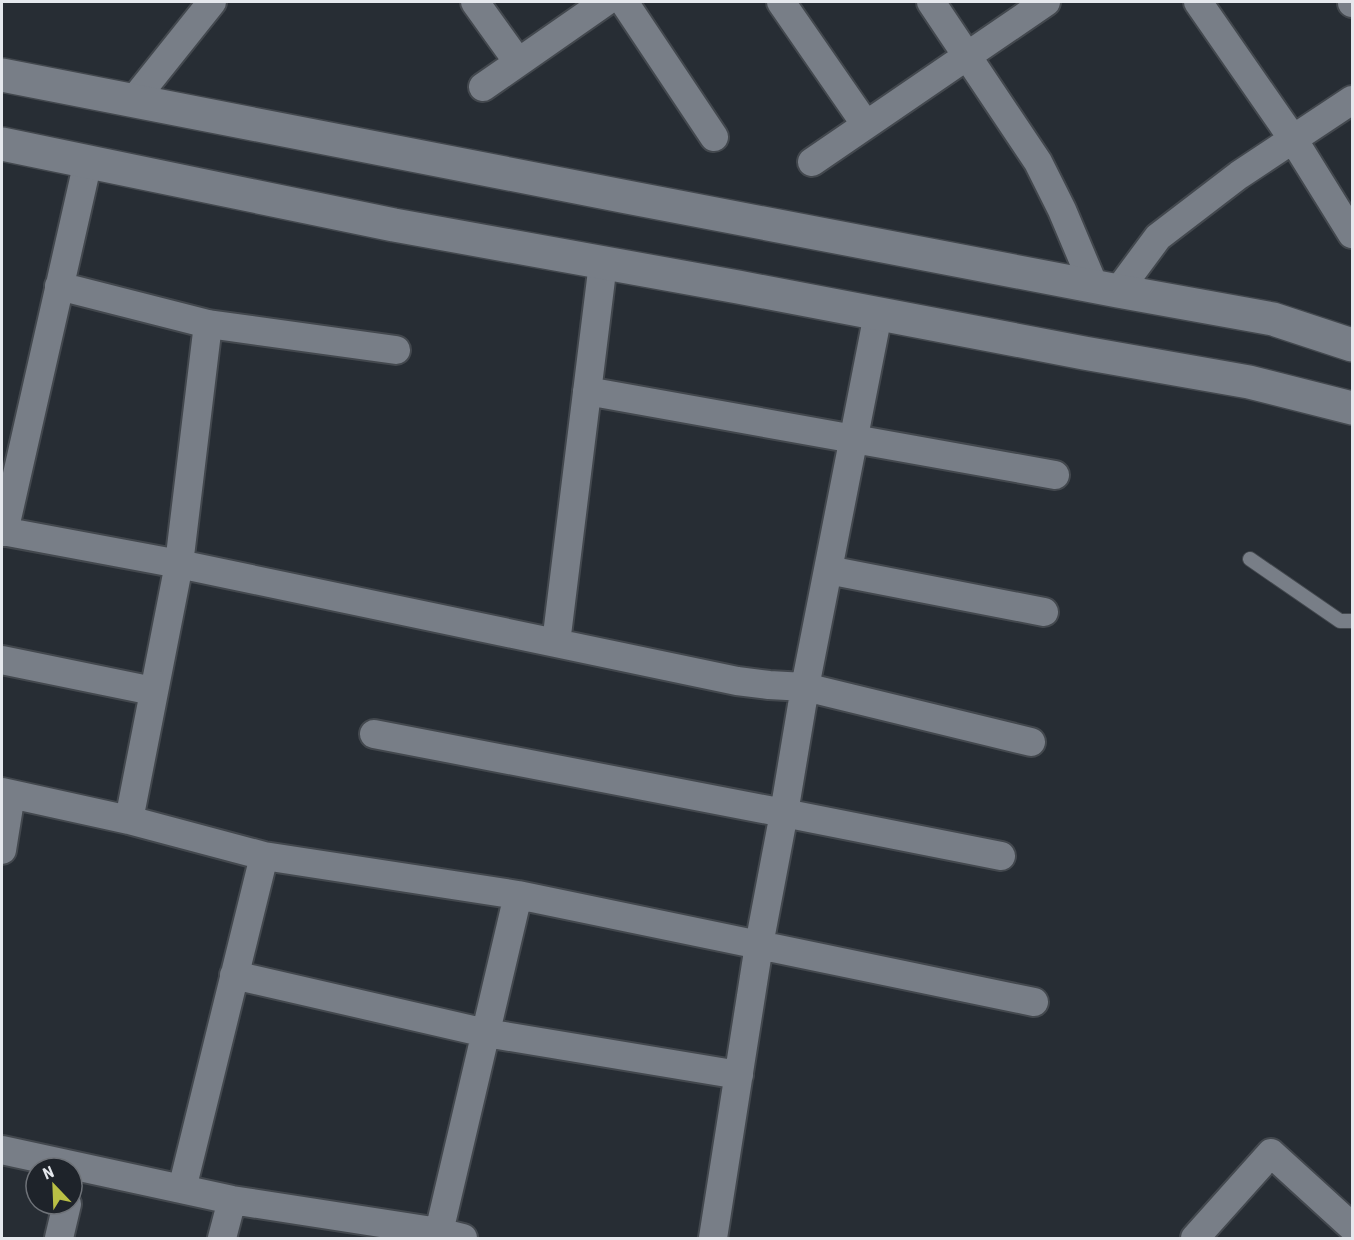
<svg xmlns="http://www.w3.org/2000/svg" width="1354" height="1240" viewBox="0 0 1354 1240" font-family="'Roboto Condensed',sans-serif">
	<rect width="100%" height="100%" fill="#272d34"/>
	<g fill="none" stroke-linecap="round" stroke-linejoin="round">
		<defs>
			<path id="service" d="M1250,559l90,62h12"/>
			<path id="minor" d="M475,2l43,60
				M624,2l90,135
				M781,2l85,123
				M931,2l107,160 24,48 32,76
				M1198,2l95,137 59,95
				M1352,2v1
				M483,87l122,-85
				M133,101l79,-99
				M812,162l234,-160
				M59,286l149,38 188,26
				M1118,291l40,-54 81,-62 113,-75
				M587,391l468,84
				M2,531l177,33 558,117 32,4 36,2 226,55
				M4,532l84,-371
				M828,570l216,42
				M556,643l47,-380
				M2,660l151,31
				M374,734l410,79 217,43
				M2,792l127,28 135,36 254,39 516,107
				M129,820l50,-256 29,-240
				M2,850l9,-56
				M234,975l252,58 253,42
				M2,1150l230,50 207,32 24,6
				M182,1189l82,-333
				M439,1232l79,-337
				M59,1238l8,-34
				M222,1238l10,-38
				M713,1238l46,-293 25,-132 21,-126 73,-373
				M1195,1238l76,-85 81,74"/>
			<path id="secondary" d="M2,75l625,122 491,94 155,28 79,26
				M2,144l392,81 344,62 346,66 165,29 103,26"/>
		</defs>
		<use href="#service" stroke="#43484e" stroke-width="16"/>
		<use href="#minor" stroke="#43484e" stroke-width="32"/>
		<use href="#secondary" stroke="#43484e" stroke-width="36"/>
		<use href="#service" stroke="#787e87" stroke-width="14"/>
		<use href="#minor" stroke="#787e87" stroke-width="28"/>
		<use href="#secondary" stroke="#787e87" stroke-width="33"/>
	</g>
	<rect width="1354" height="1240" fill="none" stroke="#e5e8ed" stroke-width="6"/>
	<g transform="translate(54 1186) rotate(337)"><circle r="28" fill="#1e232a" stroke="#6e7278" stroke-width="1.5"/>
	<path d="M0-4.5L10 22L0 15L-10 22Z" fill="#bac045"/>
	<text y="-9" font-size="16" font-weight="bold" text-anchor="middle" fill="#e5e8ed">N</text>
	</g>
</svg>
